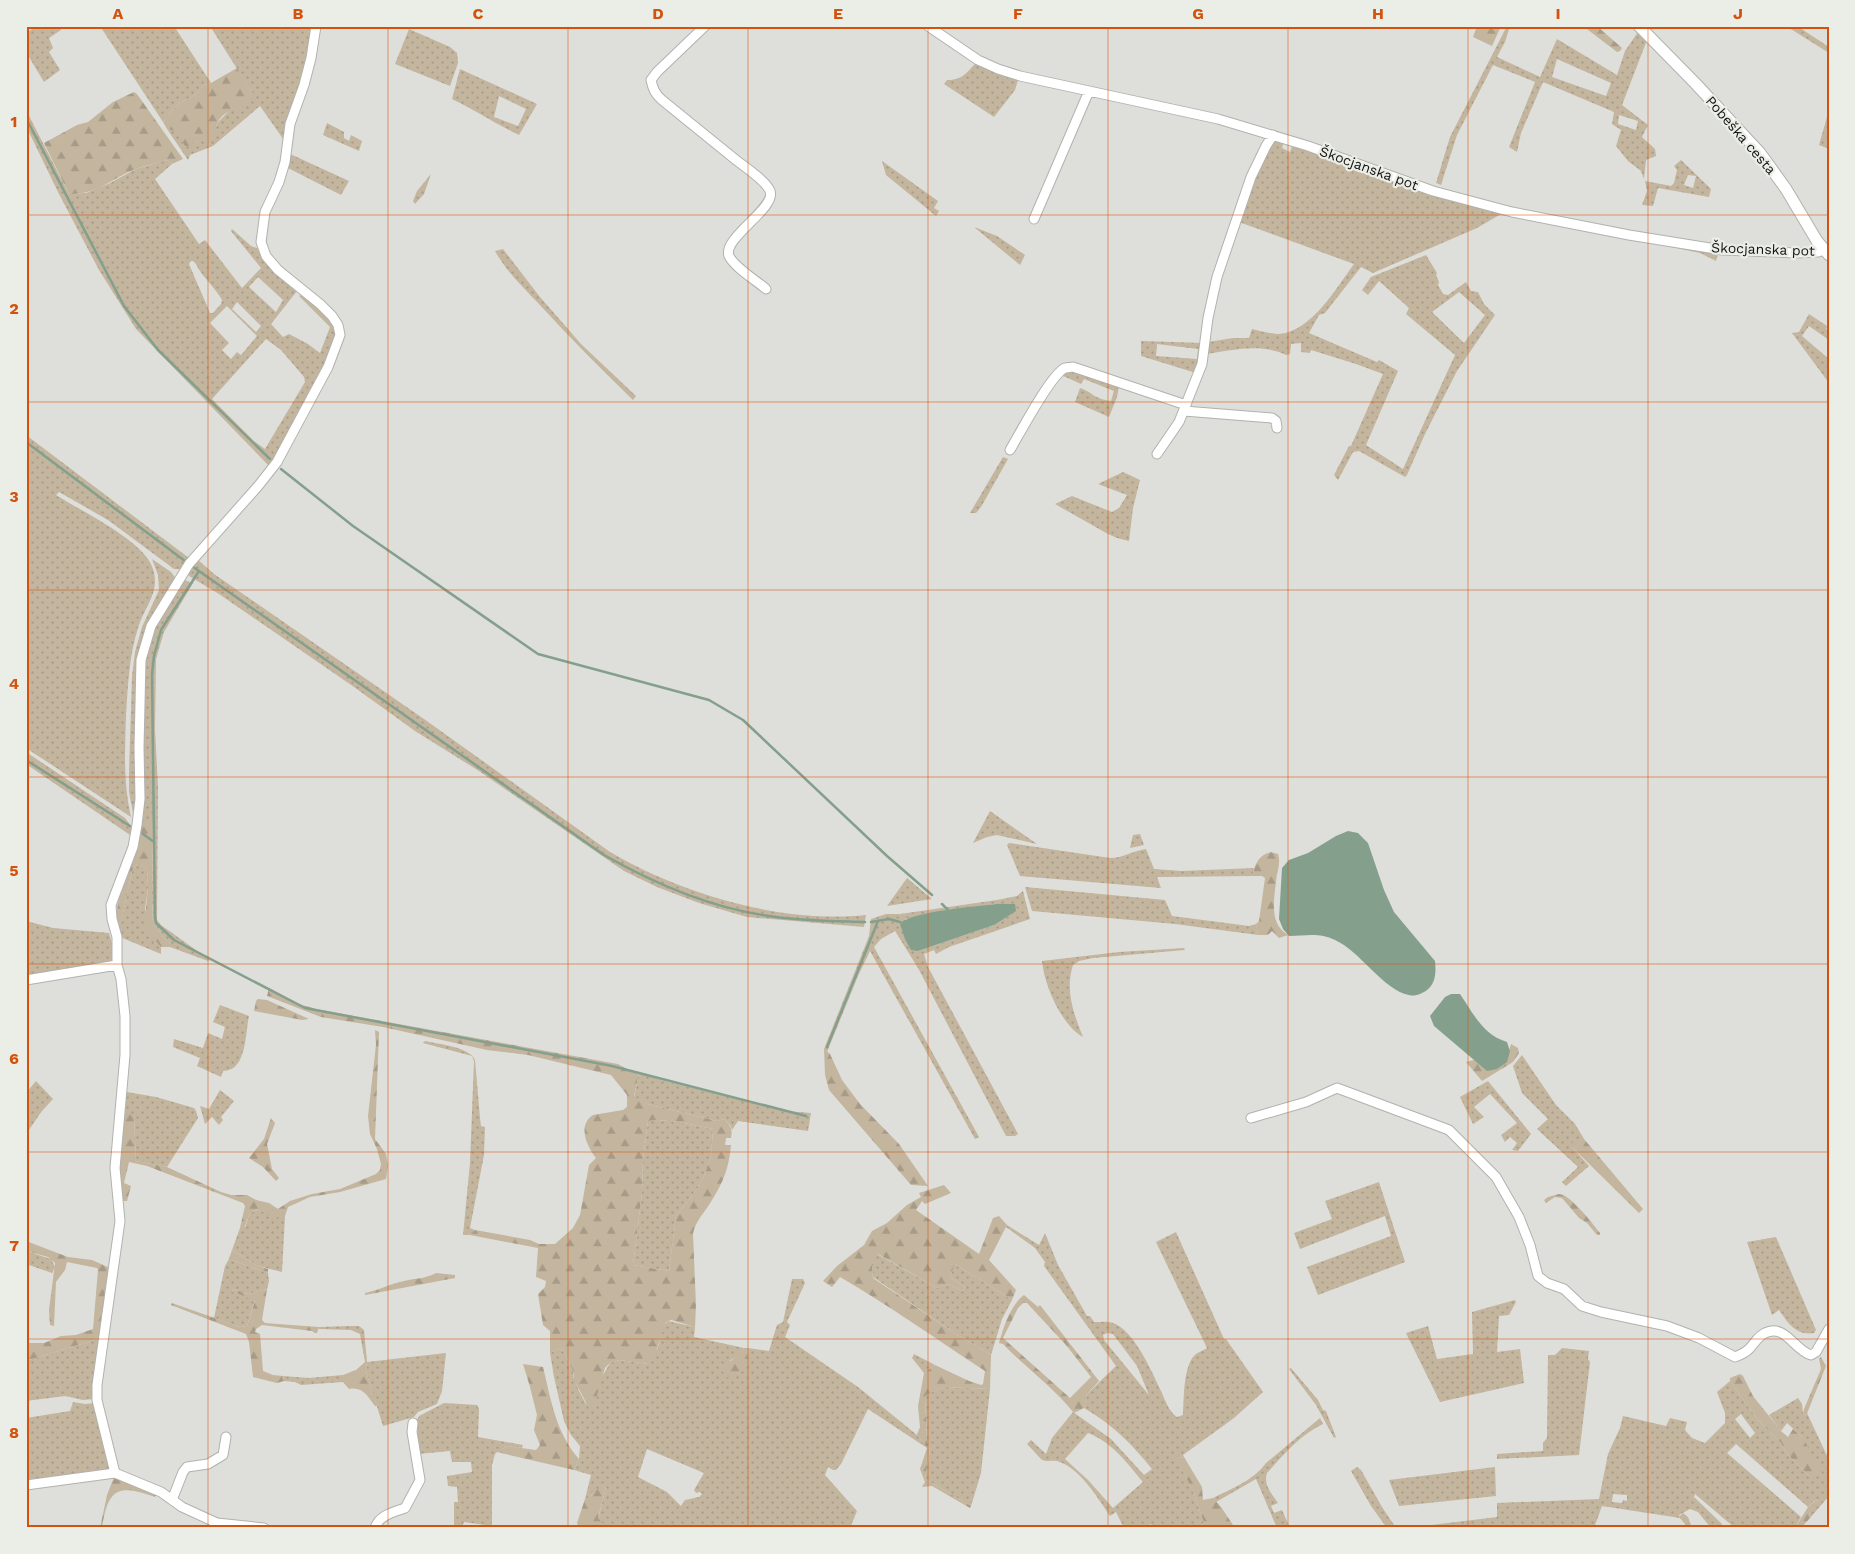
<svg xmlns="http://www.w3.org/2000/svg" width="1855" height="1554" viewBox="0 0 1855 1554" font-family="'Work Sans',sans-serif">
	<defs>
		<pattern id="grass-dots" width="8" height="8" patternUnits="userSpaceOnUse" patternTransform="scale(1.25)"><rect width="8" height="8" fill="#c3b59e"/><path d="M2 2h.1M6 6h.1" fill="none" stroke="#a79b87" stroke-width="1.8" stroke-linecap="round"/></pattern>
		<pattern id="forest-firs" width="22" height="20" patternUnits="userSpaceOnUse" patternTransform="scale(1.25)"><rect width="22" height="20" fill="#c3b59e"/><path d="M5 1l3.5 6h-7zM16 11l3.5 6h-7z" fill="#a79b87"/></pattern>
	</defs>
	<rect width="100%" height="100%" fill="#dedfda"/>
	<path fill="url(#grass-dots)" fill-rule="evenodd" d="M37,26h22l2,4 -12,8 4,10 -4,4 11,18 -16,12 -18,-30v-19z
		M100,26h74l37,57 -7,2 -9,10 -17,9 -15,18z
		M210,26h103l-3,26 -24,91 -26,-37 -47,40 -23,9 -2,5 -21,-31c9,1 14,7 17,15l14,-3h9l8,-12 3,-7 13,-13 6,-1 16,-14z
		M1507,26h3l-5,16 -8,15 43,20 17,-38 60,36 8,-24 13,-19 9,8 -25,65 26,20 -6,12 13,12 1,7 -10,4 -2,19 -3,-8 -13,-10 -12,-15 5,-16 -9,-6 2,-12 -71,-30 -22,51 -4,19 -8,-5 26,-65 -42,-17 -36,70 -16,50 -5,-2 14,-46zM1557,59l54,24 -5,13 -54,-19zM1619,115l19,6 -2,9 -18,-6z
		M1786,26h11l32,21v6z
		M409,29l41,18 7,6 1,10 -8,23 -55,-22z
		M976,63l42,17 -3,10 -21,27 -50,-33 3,-4c16,0 19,-7 29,-17z
		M460,69l77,35 -18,31c-23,-11 -44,-25 -67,-36zM499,96l27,13 -8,17 -24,-9z
		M26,110l43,84 17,-1 24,-10 26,-14 31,-9 5,4 -17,15 44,65 6,-4 37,48 19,-20 -30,-37 1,-2 19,17 6,2 10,15 30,28 -26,33 12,13 6,-3 19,10 12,9 10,-26 -31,-31 4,-2 22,19 9,11 2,9 -5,21 -61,113 -134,-138 -37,-59 -40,-76 -33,-68zM191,261h2c4,3 4,6 7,10 7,10 15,17 22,29l-1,4 -8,9h-3c-7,-17 -14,-32 -21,-49zM258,277l25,23 -7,12 -27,-25zM237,302l24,24 -5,6 -24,-23zM227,306l30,30 -16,19 -4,-3 -6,7 -9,-9 7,-7 -19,-20zM266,339l15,11 23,27 1,5 -40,67 -11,-8 -42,-42z
		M1829,110v39l-10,-4z
		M327,123l17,9v6l5,3 2,-6 11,6 -3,10 -36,-16z
		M1275,140l9,1 -2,7 8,4 3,-8 208,70 -24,14 -104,45 -12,-6 -36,46 -6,2 -10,18 68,29 2,-2 19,11 -32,74 37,24 52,-114 -49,-41 3,-6 -30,-27 -11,14 -6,-5 9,-13 55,-22 11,18 -1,2 3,7 -1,3 5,9 5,1 18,-13 5,9 7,1 6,12 11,11 -38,56 -32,63 -18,41 -2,2 -46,-26 -6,1 -15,28 -4,-5 15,-29h2l32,-72 -27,-10 -45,-14 -1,3 -9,-1v-9l-10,1 -1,10 -4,1c-24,-12 -53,-5 -79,-1l1,-12 25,-4h16l3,-9c9,2 19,5 27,5 32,-2 58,-47 75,-70l-115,-42c8,-24 19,-65 36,-82zM1459,292l26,23 -21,28 -32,-31z
		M288,153l61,28 -8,14 -55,-28z
		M1681,160l30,29 -2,8 -51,-9 -5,18 -11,-1 5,-14 -2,-10 26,5 3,-3 3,-13 -3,-4zM1688,175l8,1 -3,12 -9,-3z
		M882,161l56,40 -4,7 5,3 -3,5 -50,-41z
		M431,174l-7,20 -9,10 -2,-3 4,-10z
		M974,227l23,9 28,19 -5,10z
		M1653,243l66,8 -3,10 -16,-8z
		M503,249l37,48 41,47 55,52 -3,4c-32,-31 -64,-63 -94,-96 -16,-17 -33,-33 -44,-53z
		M1809,314l18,12 -1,3 3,2v9l-20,-14 -7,10 27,23v24l-37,-50 7,-1z
		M1141,341l62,2 -7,30 -55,-17zM1157,344l41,5 -1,10 -41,-3z
		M1072,369l47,17 -2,11 -8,20 -34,-15 5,-14c14,5 14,11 31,13l3,-10 -30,-12 -3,5 -22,-10z
		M26,435l163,123 -9,11h-6l-66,-49 -49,-28 -3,3c25,16 82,43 95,69 12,26 -6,41 -13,64 -9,29 -10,57 -12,87 -1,34 -3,68 5,102l-105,-69z
		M1003,457l5,2 -27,48 -5,6h-6z
		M1123,472l17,8 -7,28 -4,33 -12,-3 -9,-4 -53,-30 17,-8 40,16 7,-4 8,-13 -29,-11z
		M152,559l19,13 5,7 -29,48 -10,155 -3,36 -5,-26v-20l3,-96 3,-24 7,-25 17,-37 -1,-15z
		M197,559l17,15 210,145 186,133c72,42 172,72 256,63l-2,12 -117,-10 -48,-14 -42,-16 -33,-16 -145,-100 -64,-40 -61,-44 -135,-93 -30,-18 -2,-5z
		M184,580l9,3 -29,49 -8,27 -1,70 3,58 -1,133 4,5 49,35 -2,1 -38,-14v-4l-7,-6 -10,-15 -1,-23 1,-78 -12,2 2,-162 9,-33z
		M26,752l99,66 7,9 1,10 -107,-73z
		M990,811l47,33 -40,-9 -10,2 -14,6z
		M1140,834l4,11 -14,3 3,-13z
		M1009,843l101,15c13,0 22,-7 36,-9l8,20 28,2 72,-3 -1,8 -96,1 4,11 -141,-12 -13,-31z
		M137,864h4l6,5 1,19 -3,21 16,38v7l-41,-17 -3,-13 4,-1 11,-52z
		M907,878l25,21 -45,7z
		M1025,887l140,13 7,16 77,10 7,-2 2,11 -83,-11 -143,-13z
		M1023,891l7,28 -81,28 -13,7 -2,-4 -10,4 4,13 90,167 -3,2h-9l-88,-168 -23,-37 -14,8 -7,8 105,190 -4,2 -105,-188 -12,25 -31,76 -3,-3 45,-113 2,-17 15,-5h14l97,-14 20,-4zM996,904h19l-21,21 -76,26 -13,-32 43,-9z
		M26,921l27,7 56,5 5,18 -1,10 -87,16z
		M1184,948l1,2 -92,8 -14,3 -6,4c-8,24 0,48 10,72 -22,-12 -39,-53 -41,-76l77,-9z
		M220,1005l29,11c-4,17 -2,55 -26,55l-2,6 -24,-11 3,-8 -27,-11 1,-8 29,9 5,-15 14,6 3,-12 -12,-5z
		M425,1041c13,3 45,6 50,19l5,58 1,8 4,1 -1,28 -14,73 5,2 -5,5h-7l7,-72 4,-102 -2,-5 -49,-13z
		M1522,1055l34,50 19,19 9,15h-8l-4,8 17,19 -23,20 -4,-4 16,-15 -41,-38 11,-10 -26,-26 -9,-27z
		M639,1073l22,7 125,31 25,2 -3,18 -70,-10 -6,9 -2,-5 -6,-6 -7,2 -70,-17 -13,-7z
		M36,1081l17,18 -11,12 -16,23v-41z
		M1488,1081l43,53 -13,17 -6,-1 5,-7 -7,-6 -5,5 -4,-7 16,-12 -27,-29 -16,13 10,10 -11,7 -13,-27z
		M220,1090l14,11 -13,16 2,3 -4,5 -7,-8 -7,7 -5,-18 9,3z
		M127,1092l29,5 38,11 2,3 2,7 -31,49 -31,-6 -2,-44 -10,-4 1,-20z
		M658,1120l21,2 34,7 -2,27 -7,20 -6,12 -22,28 -7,55 -36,-6 9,-72 1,-34 5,-38z
		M1379,1182l26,80 -87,33 -11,-28 84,-31 -6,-20 -85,33 -6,-16 38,-14 -7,-18z
		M259,1209l12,7h14l-3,56 -24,-6 -26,-16 8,-22 5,-1 5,-14z
		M1007,1225l32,20 6,-12 13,32 29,51h3l4,6c6,0 14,-1 19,1 21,7 39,49 48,68 4,9 8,21 16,26l6,-2c1,-16 0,-51 13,-61 3,-2 8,-4 11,-6l-51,-106 20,-10 48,107h2l37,53 -29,26 -51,37 1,2 -3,1 -5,-1 17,34 11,32 -8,5h-43l-2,-4 -6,4h-21l-8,-16 -6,4c-12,-18 -31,-49 -53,-55 -5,-1 -10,1 -15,-1l-15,-16 4,-4 15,14 6,-16 21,-26 38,27 33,36 8,-6c-21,-26 -39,-44 -68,-61l3,-14 29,-28 -72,-100 1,-4 -10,-14 -29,-21zM1107,1333l6,1 24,32 12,29 -45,-55 -1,-5zM1088,1433c24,9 39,30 55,49l-30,26 -25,-28 -23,-21z
		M1776,1237l40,93 -2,3c-18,3 -26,-10 -35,-23l-7,5 -25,-73z
		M26,1251l25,8 4,8 -3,6 -26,-9z
		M877,1254l60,34 10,-4 16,7 2,-4 -15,-10 5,-13 57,36 -10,19 -11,36 -35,-21 -83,-57 -1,-10z
		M229,1259l39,14 1,8 -2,8 -18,5 -16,-5 -1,2 23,9 -8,26 -7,1 -26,-9 11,-52z
		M792,1279h11l2,4 -18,39 3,3 -5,12 73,50 59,48 10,13 -59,-39 -27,55 -5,6h-3l-5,-3 -3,8 32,36 -7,17h-243l-9,-9 8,-32 -13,5 -3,5 -5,2 6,-24 -17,-5 5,-11 1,-13 -9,-11 -7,-14 -10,-44 -4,-24 10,-5 3,2 10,21v5l6,15 7,13 24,-41 9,-3 29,4 10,-16 6,-23 4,-4 27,6 -1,10 50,11 -6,8 -9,5 19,-2 -1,-11 22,3 8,-26 6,-3zM647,1449l57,24 -10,17 2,3 4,-1 2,2 -3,3 -14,3 -4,6 -14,-14 -29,-15z
		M1515,1300l1,2 -7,13 -10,1 -2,36 23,-3 4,34 -84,19 -34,-69 22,-7 9,33 36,-5 -1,-42z
		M349,1326h10l5,4 3,32 79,-9 -4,38 -5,13 -19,8 -4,5 -31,9 -17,-55 1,-9h-2l-5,-28 -9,-4 -32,-1v-2z
		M101,1338l-7,61 -11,1 -18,-4 -39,5v-40z
		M1562,1348l27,3 -1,8 2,3 -11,93 -82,4v-5l46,-3v-8l4,-5 1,-83h7z
		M914,1354l21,11 -11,8 -12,-15z
		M1291,1368l27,32 5,10 3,1 10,26 -2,1 -18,-33 -27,-36z
		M343,1375v7l-42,3 -6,-3 -11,-1 -1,-5 26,2z
		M1730,1381l28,39 23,23 7,12 21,21 -6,-38 -16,-15 -6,8 -12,-16 29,-17 4,6 1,10 3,2 1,-3 22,47v36l-19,22 -1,-3 9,-15 -4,1 -6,6 -72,-63 -9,9 74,64 -6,11h-60l-40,-34 -1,3 28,27 -1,4h-10l-13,-16 -8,-3 -11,6 1,3 -78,-12 -8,22h-187l90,-11v-14l102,-4 9,-45 12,-26 3,-12 43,10 4,-8 17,4 -2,8 7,8 13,5 20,-20v-10l-8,-21zM1741,1414l14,19 -5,5 -15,-19zM1613,1494l14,1v6l-4,-1 -1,3 -10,-1z
		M944,1387l46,2 -9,84 -10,33 -46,-27 5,-29 -3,-9 -2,-43v-3z
		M73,1402l12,2 10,-1 16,67 -85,13v-65l44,-7z
		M444,1403l33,2 2,4 -1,28 45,8 -1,3 -15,-2 -6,4v3l-4,-1 -2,2 -3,11v61l-28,-4 -2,6h-8v-26h4l-1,-15 -9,-1 -1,-10 25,-4 -1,-10h-19l-2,-11 -32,3 -1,-34 2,-4z
		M1320,1418l3,6c-23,11 -39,30 -56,49 -4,12 5,21 11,30l-7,3 3,7 8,-3 8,18h-13l-21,-49 -40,23 -3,-4c18,-9 41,-18 53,-35z
		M1357,1467l4,3 21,37 14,21h-9l-16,-22 -20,-35z
		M1495,1467l1,29 -97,10 -10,-26z"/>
	<path fill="url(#forest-firs)" fill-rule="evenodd" d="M1477,26h24l-9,20 -19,-9z
		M1583,26l15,1 24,21 -2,3 -3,1z
		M237,68l16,26 -2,8 -8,8c-13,-4 -31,10 -26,24l-10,7h-9l-5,2 -1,3 -6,1c-6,-8 -8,-17 -19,-18l-4,-7 15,-18 17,-9 9,-10 7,-2z
		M134,92l3,2 46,65 -11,5 -5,-4c-11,4 -21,5 -31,9 -24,9 -39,26 -67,25l-25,-51 33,-18 11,-3 25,-20z
		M146,821h7l-1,78 1,23 10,15 7,6v4h-9l-17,-21 4,-38 -1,-19 -6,-5h-4l-5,7 -11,52 -4,1c-3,-25 16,-76 24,-101z
		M1271,852l7,2c3,10 -1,17 -2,27 -2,20 -7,43 12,54l-9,3 -7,-7 -4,4h-10l-2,-11 3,-3 6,-43 -3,-2h-9c1,-12 6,-21 18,-24z
		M269,988l30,16 17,5 302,55 12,7 9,2 -5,23 13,8 70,17 7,-2c6,6 9,10 7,19h-5l-1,7h6c-2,22 -7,36 -19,55 -6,11 -17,21 -19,34l3,71 -1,22 -24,-7 -5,2 -13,39 -5,3 -29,-4 -9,3 -5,5 -12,41 -3,1 -16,-30 -1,-9 -10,-21 -3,-2 -10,5v-22l-7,-6 -5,-31 7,-7 1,-6 -10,-4 2,-29 -68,-13 5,-5 55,10 9,4h16l18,-16 7,-13 9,-50 7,-7c-9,-11 -19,-33 -3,-43l30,-5 4,-3v-12l-16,-20 -83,-20 -41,-5 -104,-23 -62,-10 -54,-21zM658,1120l21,2 34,7 -2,27 -7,20 -6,12 -22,28 -7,55 -36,-6 9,-72 1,-34 5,-38z
		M258,999l9,1 42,19 -7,1 -48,-9 2,-10z
		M375,1030l4,2 -4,107 11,15 2,12 -2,13 -46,13 -30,5 -22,10 -3,9c-11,4 -17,-1 -27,-7l-8,4 -6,15h-4l5,-22 -2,-3 -96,-37 -18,-4 -5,21 7,3 -4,15h-5l-4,-35 6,-53 9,2 1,2 2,44 31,6 54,25 10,3h16l9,5 13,3 9,6 12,-8 22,-7 28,-5 36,-15 4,-4 1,-6 -4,-15 -7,-15 -2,-18 8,-71z
		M1511,1044l7,4 1,5 -6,9 -31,19 -16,-19 43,-11z
		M824,1049l6,5 12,26 18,24 39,40 29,42 -17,-1 -82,-95 -4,-15z
		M271,1118l4,5 -8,21 5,25 7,9 -3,3 -13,-14 -14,-9 15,-19z
		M1576,1139h8l59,70 -4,4 -67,-66 -1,-3z
		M944,1185l7,8 -26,11 -3,-3 -6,9 63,44 14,-36 6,-2 8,9 -18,35 27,30 -4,10 -57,-36 -5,13 15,10 -2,4 -16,-7 -10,4 -59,-34 -6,13 1,11 83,56 35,21 -1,34 -46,-2 -18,8 -1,3 2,43 3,9 -5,29 46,27 -1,2 -38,-22 -10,1 3,-5 -5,-13 7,-21 -10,-13 3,-8 -2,-21 6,-33 11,-8 34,16 12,4 2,-1 2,-13c-49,-32 -95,-65 -145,-94l-8,10 -9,-6 14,-15 27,-21 8,-14 15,-8 20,-18 14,-8 -2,-4z
		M1559,1194c12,1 33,29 41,39v2h-3l-10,-12 -8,-5 -17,-20 -7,-1 -9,6 -2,-3 4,-3z
		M26,1241l42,16 24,3 18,8 -9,70 -75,23v-18h18l17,-7 15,-1 17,-6 5,-59 -1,-2 -30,-6 -2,8 -9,12 -2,44 -4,-1 -1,-15 6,-47 -7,-6 -22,-6z
		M232,1250l26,16 10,3v4l-39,-14z
		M436,1273l19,2v3l-90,17v-2c14,-3 25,-9 39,-12 12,-3 21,-2 32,-8z
		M233,1289l16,5 18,-5 -5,31 3,3 54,4 -2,6h-2l-3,-2 -50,-6 -6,4 -1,3 5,2 3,37 10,4 10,1 1,5 -7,2 -24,-6 -4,-35 -3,-8 -75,-29 1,-2 68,24 7,-1 8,-25 -23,-10z
		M1024,1295l14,12 2,-2 59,76 -12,13 -3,14 -10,5c-21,-26 -48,-45 -71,-69l-4,-1c5,-17 11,-37 25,-48zM1023,1303h4l39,42 25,32 -21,21 -67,-60 15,-30z
		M744,1348h3l1,11 -2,9 -14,10 -6,-1 -4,-7c7,-9 15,-13 22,-22z
		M1821,1357l5,9 -20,50 -3,-2 1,-5 17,-40 -2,-10z
		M365,1362h2l-1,9 11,35h-2c-7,-9 -12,-20 -26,-17l-6,-7v-7l13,-5z
		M523,1364l20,3c8,33 13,66 36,92l-5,11 -73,-17v-3l6,-4 29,4 4,-5 -6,-15 3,-15 -7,-28z
		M1740,1374l3,2 10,20 28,35 7,6 5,-8 10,9 19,35 -1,2 -12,1 -21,-21 -7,-12 -23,-23 -28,-39v-3z
		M1175,1456l6,2 3,-1 18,30 1,13 10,-2 8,9 14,21h-39l8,-5 -11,-32z
		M114,1477l43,16 -2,4c-36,-13 -47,-10 -53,31h-2l7,-33z
		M606,1487l-8,31 9,10h-28l-2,-5 8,-24 5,-2 5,-7z
		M1816,1500l2,1 -9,14 1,3 -9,10h-6l13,-21z
		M1683,1513l5,4 4,11h-6l-1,-4 -6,-7z"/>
	<path fill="#84a08d" d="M1348,831l10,2 10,10 16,47 10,22 41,49c1,11 1,22 -8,29 -4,3 -12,7 -18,5 -26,-5 -49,-44 -74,-55 -16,-8 -30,-4 -46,-4l-6,-7 -4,-10 3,-51 7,-8 19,-7 28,-17z
		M996,904h19l1,7 -22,14 -76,26 -7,-1 -6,-11 -5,-15c8,-12 79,-18 96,-20z
		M1451,994h9c13,19 23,41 47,48l3,9 -3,11 -10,7 -10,2 -53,-45 -4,-10 15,-19z"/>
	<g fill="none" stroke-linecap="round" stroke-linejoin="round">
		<path stroke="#84a08d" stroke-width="2.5" d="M26,118l98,188 34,44 112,109
			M26,442l163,122 415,291c51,29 107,53 165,61 32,5 64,5 96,6
			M281,469l72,57 185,128 171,46 34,20 144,136 45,39
			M199,571l-38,59 -7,26 -2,18 3,243 1,6 18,17 131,68 307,58 194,50
			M26,760l104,66
			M143,834l11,8
			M942,904l6,6
			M871,922l18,-3 11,3
			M827,1047l51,-126"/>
		<defs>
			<path id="street" d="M705,26l-48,46 -6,8c2,9 4,14 11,20 25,20 49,40 74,60 9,7 30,21 34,31 7,17 -48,47 -41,65 5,11 28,25 37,33
				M928,26l50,34 20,9 22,7 198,43 90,27 125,45 79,21 117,23 93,15 74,3 22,-1 6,-2
				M1034,219l55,-128
				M1184,411l88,7 4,3 1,7
				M1010,450c9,-15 41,-76 55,-82 1,0 7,-1 8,-1l113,38
				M1157,454l22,-32 23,-58 6,-46 9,-41 34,-100 15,-31 7,-11
				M117,965v-28l-5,-18 -1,-14 22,-58 4,-22 3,-26 -1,-52 2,-87 10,-34 38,-62 70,-79 18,-23 51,-95 12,-32 -2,-10 -6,-9 -12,-12 -42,-34 -12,-14 -5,-14 4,-30 14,-30 6,-20 5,-38 14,-39 7,-27 5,-32
				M26,980l91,-15 4,14 4,37v39l-10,113 5,53 -23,164v15l18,73 46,19 21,15 35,16 47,5
				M1251,1118l55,-16 31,-14 112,42 47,47 23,40 11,28 8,31 9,7 17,6 18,17 19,6 66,14 32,12 36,19c5,-2 10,-4 14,-8 5,-5 9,-13 16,-16 20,-10 30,18 46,22l5,-3 13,-23
				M26,1485l89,-12
				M172,1500l11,-28 4,-5 21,-3 15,-9 3,-18
				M375,1528c4,-13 19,-16 30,-20l15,-28 -8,-48 1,-9"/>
			<path id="secondary" d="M1639,26l56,57 65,70 26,36 31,52 12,14"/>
		</defs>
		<use href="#street" stroke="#b1b2ad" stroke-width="11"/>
		<use href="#secondary" stroke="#b1b2ad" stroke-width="13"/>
		<use href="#street" stroke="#fff" stroke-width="9"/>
		<use href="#secondary" stroke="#fff" stroke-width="11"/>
	</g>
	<path fill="none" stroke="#d3520d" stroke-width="1" stroke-opacity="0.55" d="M208,26v1502M388,26v1502M568,26v1502M748,26v1502M928,26v1502M1108,26v1502M1288,26v1502M1468,26v1502M1648,26v1502M26,215h1803M26,402h1803M26,590h1803M26,777h1803M26,964h1803M26,1152h1803M26,1339h1803"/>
	<g text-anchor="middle" stroke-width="4.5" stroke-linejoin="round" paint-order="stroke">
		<g font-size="14" fill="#141412" stroke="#ebede7">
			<text transform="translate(1741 135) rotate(49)" y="5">Pobeška cesta</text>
			<text transform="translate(1369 168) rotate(20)" y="5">Škocjanska pot</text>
			<text transform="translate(1763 249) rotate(2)" y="5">Škocjanska pot</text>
		</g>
	</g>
	<rect width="1855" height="1554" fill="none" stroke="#ebede7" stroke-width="55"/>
	<rect x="28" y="28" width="1800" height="1498" fill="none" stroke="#d3520d" stroke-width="2"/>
	<g font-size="16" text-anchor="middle" font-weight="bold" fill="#d3520d">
		<text x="118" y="19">A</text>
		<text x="298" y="19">B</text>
		<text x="478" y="19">C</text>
		<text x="658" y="19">D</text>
		<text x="838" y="19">E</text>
		<text x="1018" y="19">F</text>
		<text x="1198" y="19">G</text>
		<text x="1378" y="19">H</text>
		<text x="1558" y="19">I</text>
		<text x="1738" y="19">J</text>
		<text x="14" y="127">1</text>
		<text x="14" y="314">2</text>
		<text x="14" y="502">3</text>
		<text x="14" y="689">4</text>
		<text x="14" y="876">5</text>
		<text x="14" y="1064">6</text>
		<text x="14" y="1251">7</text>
		<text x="14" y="1438">8</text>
	</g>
</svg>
